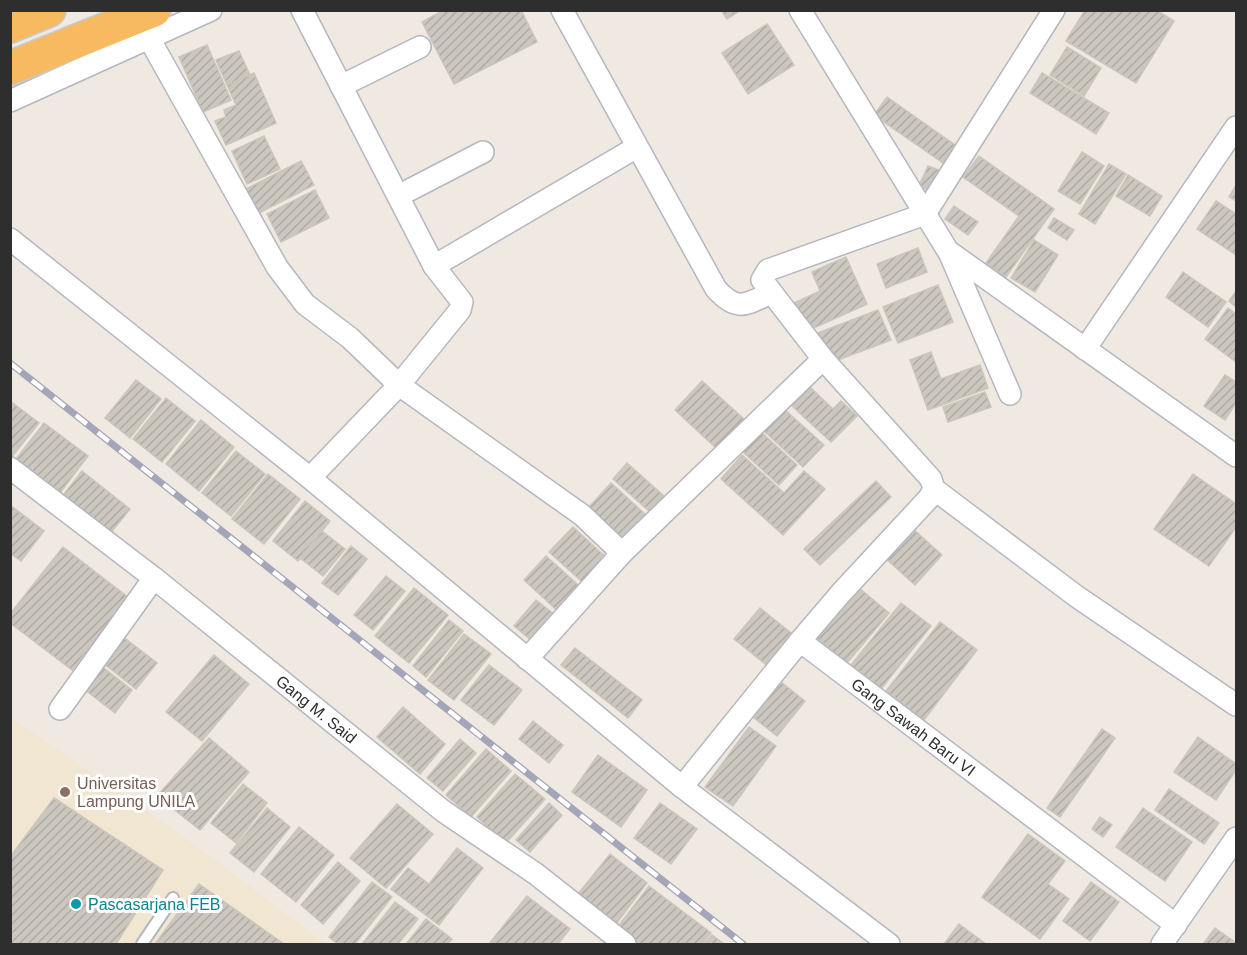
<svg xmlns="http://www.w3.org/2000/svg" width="1247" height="955" viewBox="0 0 1247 955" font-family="Arial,sans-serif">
	<defs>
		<pattern id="building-hatch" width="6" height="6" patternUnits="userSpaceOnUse" patternTransform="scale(1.5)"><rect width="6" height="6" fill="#cbc7bf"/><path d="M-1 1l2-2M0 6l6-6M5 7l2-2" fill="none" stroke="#afaba4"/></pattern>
	</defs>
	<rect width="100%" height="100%" fill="#efe9e1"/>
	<path fill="#f0e6d1" d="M10,717l188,130 128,97h-315z"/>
	<path fill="url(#building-hatch)" stroke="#cbc5ba" stroke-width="1.5" d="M444,10h77l16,32 -83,42 -32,-62z
		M721,10h20l-14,9z
		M1085,10h71l18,11 -38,62 -70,-42z
		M767,24l27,41 -46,29 -26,-41z
		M207,45l24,55 -28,12 -24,-55z
		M1067,47l34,21 -17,28 -34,-21z
		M239,51l11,24 -23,10 -11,-25z
		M254,73l22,50 -50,22 -11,-24 11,-4 -2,-7 12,-5 -9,-20z
		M1042,73l67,40 -13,21 -66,-41z
		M887,97l68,48 -12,18 -69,-48z
		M264,136l16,33 -33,15 -15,-33z
		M1082,152l22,14 -24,38 -22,-13z
		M979,156l75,53 -48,68 -20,-14 33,-47 -56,-39z
		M301,161l13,24 -55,28 -13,-24z
		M1109,164l17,10 -31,50 -16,-10z
		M928,166l16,6 -10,21 -15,-7z
		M1128,175l34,21 -12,20 -34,-20z
		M1236,185v16l-7,-4z
		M315,190l14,28 -48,24 -14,-28z
		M1216,201l20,13v41l-39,-26z
		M954,206l24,16 -10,13 -23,-16z
		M1054,218l20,12 -7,10 -19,-12z
		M1034,240l24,15 -23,37 -24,-14z
		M918,248l9,24 -41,16 -9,-24z
		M846,257l21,47 -60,27 -13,-28 26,-12 -8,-19z
		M1183,272l43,30 -18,25 -42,-30z
		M938,285l15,37 -55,21 -15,-36z
		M1236,291v16l-7,-6z
		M1228,308l8,6v48l-31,-23z
		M878,310l13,30 -61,23 -12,-30z
		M931,352l10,27 39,-14 8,23 -60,22 -18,-50z
		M1225,375l11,7v21l-11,17 -21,-14z
		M136,380l25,19 -31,39 -25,-20z
		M702,381l42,38 -27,30 -42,-39z
		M809,386l24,23 8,-8 16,15 -26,26 -40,-37z
		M985,392l6,15 -43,15 -5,-15z
		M166,398l29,23 -33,41 -29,-23z
		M10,401l29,22 -29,36z
		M784,409l40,36 -21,22 -39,-36z
		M201,420l33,27 -35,44 -33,-27z
		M44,423l44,33 -28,37 -44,-34z
		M761,432l36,33 -18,20 -36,-33z
		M236,451l29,23 -34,42 -29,-23z
		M742,455l42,38 20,-22 21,18 -42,46 -62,-56z
		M627,463l37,33 -15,15 -36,-32z
		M82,471l48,38 -21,26 -49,-36z
		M268,474l32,25 -36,45 -32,-25z
		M1193,474l43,30v23l-27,39 -55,-37z
		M876,481l15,16 -71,68 -16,-16z
		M611,483l36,33 -23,25 -36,-33z
		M305,501l25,20 -32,40 -25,-20z
		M10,505l34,26 -23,30 -11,-8z
		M573,527l37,34 -23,25 -38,-34z
		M911,527l31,28 -27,30 -31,-28z
		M322,531l23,18 -22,27 -23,-18z
		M351,546l16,13 -29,36 -16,-12z
		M63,547l66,51 -57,72 -62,-47v-9z
		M546,556l39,35 -22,25 -39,-36z
		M386,576l19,15 -32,39 -19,-15z
		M852,582l37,31 -42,50 -37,-30z
		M414,588l34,27 -39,48 -34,-27z
		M536,600l18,14 -22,27 -18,-15z
		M901,603l30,23 -50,63 -30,-24z
		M760,608l35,28 -26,31 -35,-28z
		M449,620l14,11 -37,46 -13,-11z
		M940,622l37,28 -53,70 -38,-29z
		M118,633l39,30 -21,26 -38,-30z
		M464,634l27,20 -37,46 -26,-20z
		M575,648l67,52 -14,18 -67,-53z
		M214,655l35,29 -47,57 -36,-29z
		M96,662l36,28 -17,23 -36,-28z
		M489,665l33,25 -28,35 -33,-25z
		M781,682l24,19 -28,35 -24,-19z
		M403,707l42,37 -25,30 -43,-37z
		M533,721l30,24 -14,18 -30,-24z
		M749,727l27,19 -43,60 -28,-19z
		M1102,729l13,9 -55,79 -13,-9z
		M1198,737l38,27v6l-20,30 -42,-28z
		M209,738l40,34 -49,58 -43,-34z
		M460,739l16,14 -33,38 -16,-13z
		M486,749l25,22 -40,46 -25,-22z
		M598,755l49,35 -26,37 -49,-35z
		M515,774l30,25 -39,44 -29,-26z
		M243,784l24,19 -31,40 -25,-20z
		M1169,789l50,34 -15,21 -49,-34z
		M54,798l109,72 -47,74h-104l-2,-87z
		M549,803l13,12 -32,37 -14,-12z
		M660,803l37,26 -26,35 -37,-26z
		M397,804l36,30 -47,54 -36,-30z
		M267,808l23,19 -36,45 -24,-19z
		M1143,808l49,34 -27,39 -49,-34z
		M1100,817l12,8 -9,12 -11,-8z
		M299,827l35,28 -38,47 -35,-28z
		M1028,834l37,27 -17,23 21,15 -29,40 -58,-42z
		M457,848l26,20 -44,57 -48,-36 17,-21 21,16z
		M610,854l37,29 -34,45 -38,-30z
		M338,862l22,19 -37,43 -22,-19z
		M372,882l20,15 -37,47h-17l-9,-7z
		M1091,882l28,20 -29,39 -27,-20z
		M199,884l85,60h-129z
		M649,886l62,47 -9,11h-66l-20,-15z
		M527,896l43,33 -12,15h-69z
		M395,902l23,17 -20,25h-36z
		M426,919l26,20 -5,5h-41z
		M959,924l27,20h-42z
		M1215,928l21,15v1h-33z
		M712,935l12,9h-20z"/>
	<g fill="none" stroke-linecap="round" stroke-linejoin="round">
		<defs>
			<path id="service" d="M142,944l31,-46"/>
			<g id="minor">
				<path d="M302,10l132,256 28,36 -2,8 -61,75 -89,93"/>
				<path d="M562,10l154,279c21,23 29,16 55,4"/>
				<path d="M800,10l148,241 288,205"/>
				<path d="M150,40l127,227 28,37 45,34 49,47 183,130 40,38"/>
				<path d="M341,86l79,-39"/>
				<path d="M10,101l201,-91"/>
				<path d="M398,196l85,-44"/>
				<path d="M10,239l300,239 372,309 207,157"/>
				<path d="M949,252l61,142"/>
				<path d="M434,266l203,-119"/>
				<path d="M1085,349l151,-222"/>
				<path id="s1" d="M10,468l144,110 289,233 93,63 89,70"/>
				<path d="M934,489l142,107 160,109"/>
				<path d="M800,641l41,-48 88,-95 5,-9 -3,-10 -108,-120"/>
				<path d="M527,659l95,-106 201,-194 -61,-79 6,-10 157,-56 129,-204"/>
				<path d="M60,709l94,-131"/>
				<path id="s2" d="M682,787l118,-146 376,284"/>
				<path d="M1162,944l74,-106"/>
			</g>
			<path id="trunk" d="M10,26l39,-16
				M10,68l144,-58"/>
		</defs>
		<use href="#service" stroke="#b4b7c1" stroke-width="14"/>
		<use href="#minor" stroke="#b4b7c1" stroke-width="24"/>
		<use href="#trunk" stroke="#c9c9c9" stroke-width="36"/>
		<use href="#service" stroke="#fff" stroke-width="10"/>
		<use href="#minor" stroke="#fff" stroke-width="21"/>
		<use href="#trunk" stroke="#f8ba60" stroke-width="33"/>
		<defs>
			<path id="rail" d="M10,363l733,581"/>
		</defs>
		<use href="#rail" stroke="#a3a6b8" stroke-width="7"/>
		<use href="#rail" stroke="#fff" stroke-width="4.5" stroke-dasharray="14" stroke-linecap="butt"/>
	</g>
	<circle fill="#8d6e63" stroke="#fff" stroke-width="2" cx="65" cy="792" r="6"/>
	<circle fill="#0f9aa8" stroke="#fff" stroke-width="2" cx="76" cy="904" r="6"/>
	<g text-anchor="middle" stroke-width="6" stroke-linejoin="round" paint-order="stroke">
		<g font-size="16" fill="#2e2e2e" stroke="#fff">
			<text dy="6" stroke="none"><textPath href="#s1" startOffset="390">Gang M. Said</textPath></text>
			<text dy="6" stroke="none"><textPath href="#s2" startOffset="330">Gang Sawah Baru VI</textPath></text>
		</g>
		<g font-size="16" fill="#785e54" stroke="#fff" text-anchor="start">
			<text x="77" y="789">Universitas<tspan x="77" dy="18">Lampung UNILA</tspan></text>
		</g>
		<g font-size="16" fill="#0d838f" stroke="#fff" text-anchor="start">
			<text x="88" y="910">Pascasarjana FEB</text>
		</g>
	</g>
	<rect width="1247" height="955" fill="none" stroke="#2e2e2e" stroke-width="24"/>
</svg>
